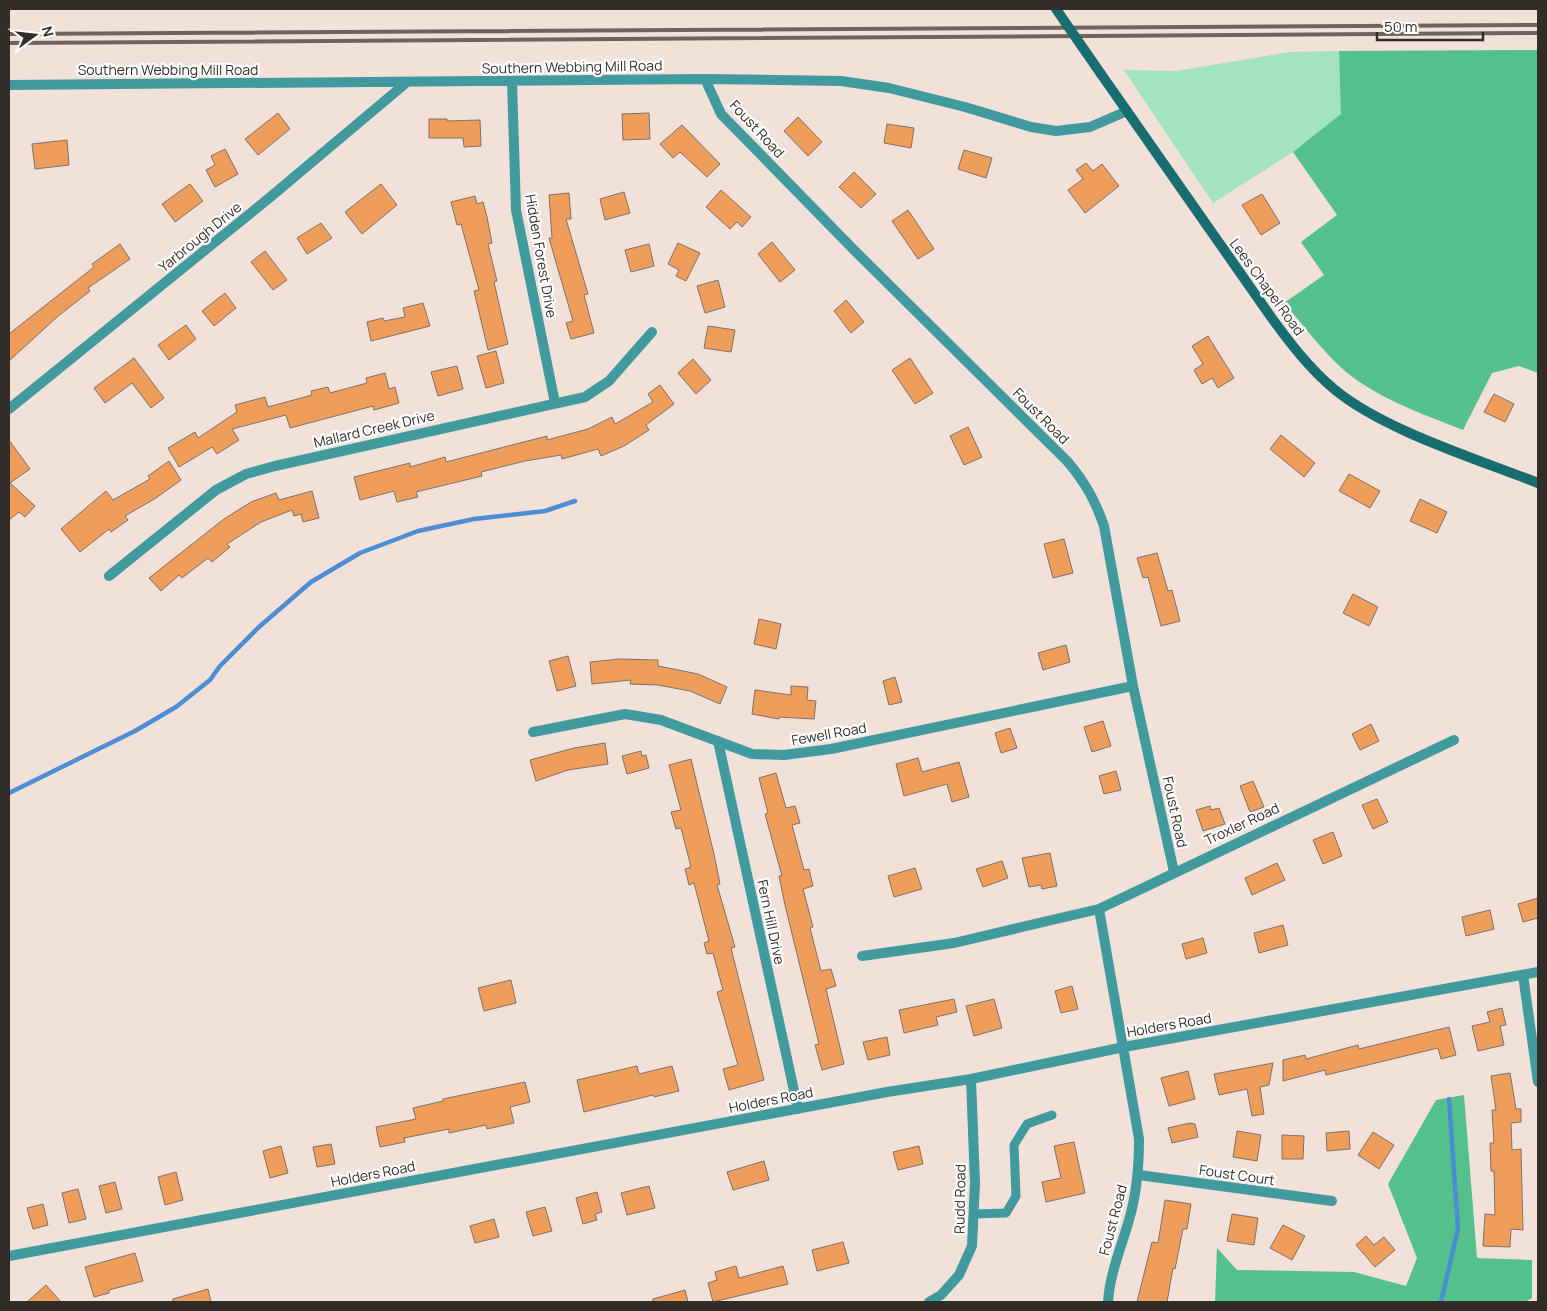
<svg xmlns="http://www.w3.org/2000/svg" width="1547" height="1311" viewBox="0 0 1547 1311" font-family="Manrope,sans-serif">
	<rect width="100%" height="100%" fill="#f1e1d9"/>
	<path fill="#a3e3bf" d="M1339,51l3,63 -49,38 -80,51 -89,-133 52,1 114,-19z"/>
	<path fill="#54c08b" d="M1538,50v323l-19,-7 -27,7 -29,57c-35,-14 -73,-27 -105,-49 -29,-20 -51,-52 -74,-78l40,-28 -23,-33 36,-27 -44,-63 48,-38 -2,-63z
		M1464,1095l13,163 55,2v38l-7,4h-310l2,-54 20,22 117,2 52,14 11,-28 -29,-74 48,-84z"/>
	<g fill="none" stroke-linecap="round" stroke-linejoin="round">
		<path stroke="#4c8dd4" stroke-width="4.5" d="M9,793l126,-62 41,-24 34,-27 10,-14 39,-39 52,-45 49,-29 58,-22 56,-12 71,-8 30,-10
			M1441,1302l17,-73 -9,-130"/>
	</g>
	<path fill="#ef9d5b" stroke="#7d7168" d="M278,113l12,16 -32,26 -13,-16z
		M649,113l1,26 -27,1 -1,-26z
		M798,117l24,25 -14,14 -24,-25z
		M429,119h18v2l33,-1 1,26 -17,1 -1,-9h-34z
		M887,124l27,4 -3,20 -27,-5z
		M682,125l38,39 -13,13 -27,-25 -7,6 -13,-14z
		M67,140l2,25 -34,4 -3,-25z
		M225,149l13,25 -23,13 -9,-17 9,-5 -4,-9z
		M964,150l28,8 -6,20 -28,-9z
		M1086,163l7,8 9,-7 17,22 -34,27 -17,-23 15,-11 -7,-9z
		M854,172l22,22 -15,14 -22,-21z
		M190,184l13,17 -28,21 -13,-18z
		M381,184l16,21 -35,29 -17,-22z
		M721,190l30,27 -9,10 -5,-5 -7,7 -24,-22z
		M624,192l6,21 -25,7 -5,-21z
		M569,193l2,26h-5l22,75 -4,1 10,38 -23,6 -5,-16 7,-2 -24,-83h3l-3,-43z
		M1262,194l18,29 -19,12 -19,-30z
		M475,196l2,8 6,-2 4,15 5,26 -4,1 9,37 -3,1 14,62 -20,6 -14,-59 5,-1 -18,-66 -4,1 -6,-23z
		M908,210l26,39 -16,10 -26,-38z
		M321,223l11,15 -25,16 -10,-16z
		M772,242l23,28 -15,12 -22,-28z
		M678,243l22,10 -14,28 -10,-5 3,-6 -11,-6z
		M120,244l10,15 -42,29 2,3 -33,26 -48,44v-27l85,-67 -2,-3z
		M649,244l5,22 -23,6 -6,-22z
		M265,251l22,29 -14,10 -22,-28z
		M718,280l7,27 -20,6 -8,-27z
		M225,293l11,15 -22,18 -12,-15z
		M846,300l18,22 -13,11 -17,-22z
		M423,303l7,23 -59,15 -4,-19 16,-4 1,3 21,-4 -2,-9z
		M186,325l10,14 -27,21 -11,-15z
		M708,326l27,4 -4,22 -27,-4z
		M1208,336l26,42 -16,10 -6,-10 -10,6 -8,-14 9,-6 -11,-18z
		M496,351l8,32 -18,5 -9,-32z
		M134,358l30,40 -13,10 -19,-25 -27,20 -11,-15z
		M910,358l23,35 -18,11 -23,-34z
		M693,359l18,21 -15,14 -18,-21z
		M457,366l6,23 -25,7 -7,-24z
		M385,373l4,16 6,-2 4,16 -25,7 -1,-4 -83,22 -4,-13 -54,14 7,11 -22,14 -5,-7 -33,20 -11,-19 27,-16 3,6 39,-26 -2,-7 30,-8 3,10 44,-12 -1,-4 17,-4 2,6 37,-10 -1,-5z
		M660,385l14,19 -28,21 3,5 -25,16 -23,10 -3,-7 -36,10 -1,-4 -36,6 -44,11 1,4 -66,16 2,5 -21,5 -3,-11 -34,9 -6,-23 56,-14v4l35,-10 1,5 101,-26v4l41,-11 24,-12 3,7 38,-22 -5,-8z
		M1494,394l20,10 -9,18 -21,-10z
		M968,427l14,30 -18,8 -14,-29z
		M1281,435l34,28 -11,14 -34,-28z
		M9,440l21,29 -20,14 25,23 -10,11 -6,-5 -10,8z
		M169,461l12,19 -25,18 -31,18 3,4 -17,12 -2,-3 -29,23 -19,-23 45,-38 7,9 37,-21 -2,-3z
		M1349,474l31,17 -10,17 -31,-17z
		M312,491l7,27 -16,4 -2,-8 -7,2 -2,-6 -31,12 -34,22 3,3 -18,15 -4,-4 -26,20 -3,-3 -18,16 -12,-13 75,-59 27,-17 25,-9 3,7z
		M1420,499l27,13 -10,21 -27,-12z
		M1064,539l9,34 -20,5 -9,-34z
		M1157,553l11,38 4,-1 8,31 -19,5 -13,-49 -5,1 -6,-20z
		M1353,594l25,13 -9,19 -26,-13z
		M759,619l22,5 -5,25 -22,-5z
		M1066,645l4,17 -27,8 -5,-17z
		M568,656l8,30 -19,5 -8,-30z
		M620,659l38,1v6l40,8 29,13 -7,17 -30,-13 -32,-6 -28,-1 1,-4 -39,4 -2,-22z
		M895,677l7,25 -13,3 -6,-24z
		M791,686l17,1 -1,13 9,1 -2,18 -35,-2v2l-27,-5 3,-24 36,5z
		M1103,721l8,25 -19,6 -8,-25z
		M1371,724l8,17 -19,9 -8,-16z
		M1010,728l7,20 -16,5 -6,-20z
		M605,743l3,21 -40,6 -32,11 -6,-21 44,-12z
		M641,751l1,5 4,-1 3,13 -22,6 -5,-18z
		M918,758l4,14 37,-10 10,35 -17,5 -5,-18 -43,12 -8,-32z
		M691,759l23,95 6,30 -3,1 18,62 -4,1 33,132 -35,10 -6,-21 15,-4 -21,-73 6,-2 -10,-37 -6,1 -3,-11 5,-2 -15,-58 -5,2 -4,-16 6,-2 -10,-39 -5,1 -5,-17 10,-2 -12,-45z
		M1116,771l5,19 -17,4 -5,-18z
		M776,773l10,35 9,-2 5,17 -8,2 12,45 5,-1 4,17 -10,3 10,38 -3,1 11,43 10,-2 5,17 -10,3 18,75 -22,6 -7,-25 4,-1 -34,-139 -6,-29h3l-17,-62 3,-1 -9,-35z
		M1253,781l11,26 -14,5 -10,-26z
		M1377,799l11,23 -15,7 -11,-24z
		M1210,806l1,4 8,-2 6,16 -22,7 -7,-21z
		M1333,832l9,24 -19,8 -10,-24z
		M1050,853l7,33 -15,3 -1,-4 -12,2 -7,-29z
		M1002,861l6,17 -25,9 -7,-18z
		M1277,863l8,17 -33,15 -7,-17z
		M915,868l7,21 -28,8 -6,-21z
		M1538,898v20l-15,4 -5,-18z
		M1490,910l4,19 -28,7 -4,-19z
		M1283,925l5,20 -29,8 -5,-20z
		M1203,938l4,15 -21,6 -4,-15z
		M511,980l5,23 -32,8 -6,-23z
		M1072,986l6,23 -17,4 -6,-22z
		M954,999l3,13 -21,5 2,8 -34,8 -5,-23z
		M994,999l8,29 -28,8 -8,-30z
		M1502,1008l4,17 -6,1 4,19 -26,6 -6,-25 18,-4 -3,-10z
		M1449,1027l7,28 -15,4 -3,-11 -112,27 -1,-5 -42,11v-21l22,-5 1,4 52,-14 1,4z
		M887,1037l3,18 -22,5 -5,-18z
		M1273,1063l-4,22 -9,2 4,27 -12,2 -5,-27 -28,6 -5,-21z
		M637,1066l2,8 33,-8 7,25 -25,6 -1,-2 -69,17 -7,-32z
		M1188,1071l7,28 -26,7 -8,-28z
		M1510,1073l6,36h5v13l-10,1 1,27 9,-1 2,81 -12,-1 -1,18 -27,-1 2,-32 10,1 -1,-44h-3l-1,-28h4l-2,-33h4l-5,-34z
		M525,1082l5,20 -20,5 4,16 -27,6 -1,-4 -37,8v-4l-45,9 1,4 -25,5 -4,-20 40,-8 -3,-11 30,-7v-2z
		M1190,1123l5,1 3,13 -26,6 -4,-15z
		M1237,1131l24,4 -4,26 -24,-4z
		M1349,1131l1,18 -23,2 -1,-18z
		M1373,1132l21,13 -15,24 -21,-14z
		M1282,1135l22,1 -1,23h-21z
		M1074,1142l11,51 -39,9 -4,-20 19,-4 -7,-32z
		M331,1144l4,20 -18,3 -4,-20z
		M281,1146l7,27 -18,5 -7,-27z
		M919,1146l4,18 -25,6 -5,-18z
		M764,1161l5,19 -36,10 -6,-18z
		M176,1172l7,28 -18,5 -7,-28z
		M115,1182l7,27 -16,4 -7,-27z
		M649,1186l6,22 -28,7 -6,-22z
		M78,1189l8,30 -17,4 -7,-30z
		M597,1192l5,20 -7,2 2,6 -14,4 -7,-26z
		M1165,1200l26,4 -4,25h-4l-8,40 -2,-1 -6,34h-30l15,-60 6,1z
		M43,1204l5,21 -15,4 -6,-21z
		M545,1207l7,24 -19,5 -7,-24z
		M1232,1214l26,4 -4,27 -27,-4z
		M494,1219l5,18 -24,6 -5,-17z
		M1283,1225l22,11 -13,24 -22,-12z
		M1366,1236l8,9 10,-8 11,13 -20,17 -19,-22z
		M843,1242l6,21 -32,8 -5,-21z
		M135,1253l8,28 -34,9v3l-15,4 -9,-30z
		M736,1266l3,12 44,-12 5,18 -75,18 -5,-19 9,-3 -2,-8z
		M46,1285l15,17h-34z
		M208,1289l3,13h-38v-3z
		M685,1290l3,12h-35v-3z"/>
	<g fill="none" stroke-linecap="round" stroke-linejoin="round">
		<path stroke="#419a9e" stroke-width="9" d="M974,1214l32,-1 10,-17 -2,-51 13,-21 25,-9"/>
		<path stroke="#419a9e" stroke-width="10" d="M705,79l16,35 133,136 213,211c18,21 28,39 37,65l29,160 41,186
			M512,82l4,128 39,193
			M9,85l696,-6 136,2 48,7 76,19 66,20 25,4 34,-4 37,-16
			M9,409l259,-210 138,-116
			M109,576l107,-86 30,-16 29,-8 310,-69 24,-16 43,-49
			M533,732l92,-18 36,6 91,34 32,1 47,-6 302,-63
			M718,741l80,368
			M1099,909l40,230c0,28 -2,54 -10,81 -8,28 -19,53 -21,82
			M862,956l92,-13 145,-34 355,-169
			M1523,975l15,107
			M1139,1175l193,26
			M9,1256l878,-164 84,-13 153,-32 414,-75
			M929,1302l12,-7 18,-20 13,-29 3,-63 -4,-104"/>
		<path stroke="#186d71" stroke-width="10" d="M1101,74l170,243c19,26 38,51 63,72 49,41 143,70 204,94"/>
		<path stroke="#6d645f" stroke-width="4" d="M9,34l1529,-9
			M9,43l1529,-10"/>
		<path stroke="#186d71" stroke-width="10" d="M1056,9l45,65"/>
	</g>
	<g text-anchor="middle" stroke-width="4.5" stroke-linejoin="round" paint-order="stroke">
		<g font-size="14" fill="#332d2a" stroke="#fff">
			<text transform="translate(572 67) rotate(-1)" y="5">Southern Webbing Mill Road</text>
			<text x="168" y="75">Southern Webbing Mill Road</text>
			<text transform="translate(757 129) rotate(47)" y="5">Foust Road</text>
			<text transform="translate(200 237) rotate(-39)" y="5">Yarbrough Drive</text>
			<text transform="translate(541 256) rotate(80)" y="5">Hidden Forest Drive</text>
			<text transform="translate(1267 287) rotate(54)" y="5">Lees Chapel Road</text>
			<text transform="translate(1041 416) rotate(45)" y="5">Foust Road</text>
			<text transform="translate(374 429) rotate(-13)" y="5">Mallard Creek Drive</text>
			<text transform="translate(829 734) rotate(-10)" y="5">Fewell Road</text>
			<text transform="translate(1175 812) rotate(78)" y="5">Foust Road</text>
			<text transform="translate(1242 824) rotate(-25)" y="5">Troxler Road</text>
			<text transform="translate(771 922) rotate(78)" y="5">Fern Hill Drive</text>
			<text transform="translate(1169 1025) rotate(-10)" y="5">Holders Road</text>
			<text transform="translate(771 1100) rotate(-11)" y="5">Holders Road</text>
			<text transform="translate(373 1174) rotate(-11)" y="5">Holders Road</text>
			<text transform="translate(1237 1175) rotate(8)" y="5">Foust Court</text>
			<text transform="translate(960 1199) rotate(-89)" y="5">Rudd Road</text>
			<text transform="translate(1113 1220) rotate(-75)" y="5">Foust Road</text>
		</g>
	</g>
	<rect width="1547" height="1311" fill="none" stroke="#332d2a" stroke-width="20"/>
	<g transform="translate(35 35) rotate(75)" stroke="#ffffff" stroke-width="4" paint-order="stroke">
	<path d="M0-4L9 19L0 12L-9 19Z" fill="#332d2a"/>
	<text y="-8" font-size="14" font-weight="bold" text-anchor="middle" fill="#332d2a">N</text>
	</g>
	<path d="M1377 32v8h106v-8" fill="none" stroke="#332d2a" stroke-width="2.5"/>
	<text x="1384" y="32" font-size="15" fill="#332d2a" stroke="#ffffff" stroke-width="4" paint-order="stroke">50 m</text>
</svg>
